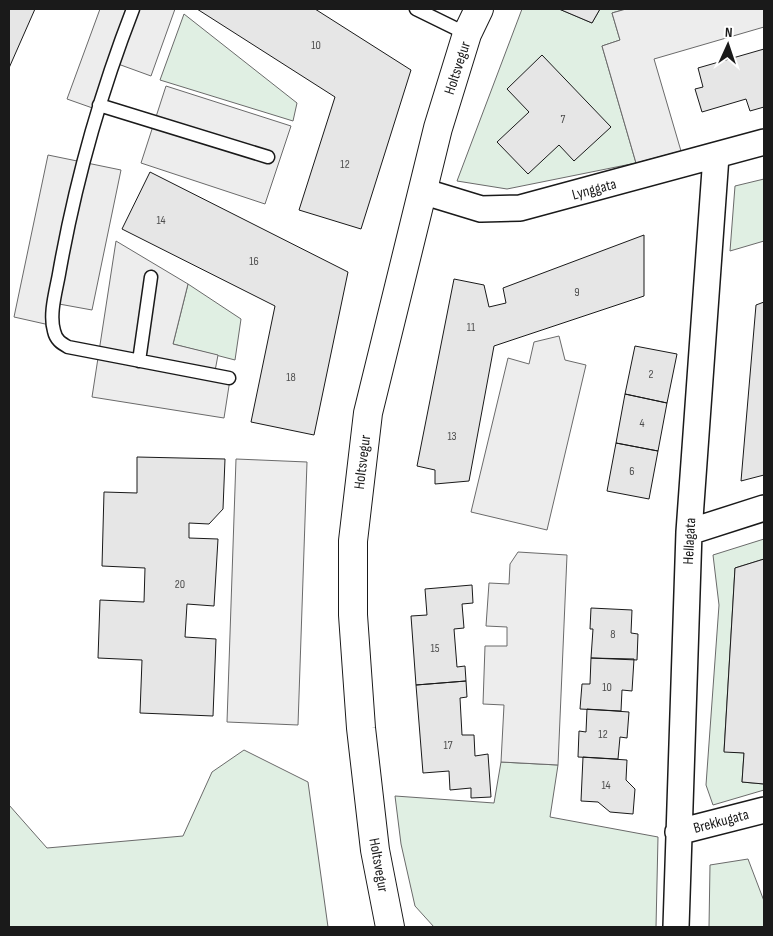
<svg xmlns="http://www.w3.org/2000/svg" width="773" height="936" viewBox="0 0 773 936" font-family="'Sofia Sans Condensed',sans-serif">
	<rect width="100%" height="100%" fill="#fff"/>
	<path fill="#e0efe3" stroke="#6a6a6a" d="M522,9h37l33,14 8,-14h26l-14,4 8,27 -18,6 34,117 -129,26 -50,-8z
		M184,14l113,89 -4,18 -133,-41z
		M764,179v62l-34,10 5,-65z
		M188,284l53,35 -6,41 -62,-16z
		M764,539v20l-29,9 -11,183 20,2 -2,29 22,2v6l-51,15 -7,-20 13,-180 -6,-50z
		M244,750l64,32 20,145h-319v-122l38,43 136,-12 29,-64z
		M501,762l57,3 -8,52 108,20 -2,90h-222l-19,-21 -14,-62 -6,-48 99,7z
		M748,859l16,42v26h-55l1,-62z"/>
	<path fill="#ededed" stroke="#6a6a6a" d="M100,9h75l-24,67 -33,-12 -17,47 -34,-12z
		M626,9h138v18l-110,32 27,92 -45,12 -34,-117 18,-6 -8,-27z
		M166,86l125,40 -26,78 -124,-41z
		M48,155l73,15 -29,140 -33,-6 -5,22 -40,-9z
		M116,241l72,43 -15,60 45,11 -3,16 16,2 -7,45 -132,-21z
		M559,336l6,24 21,5 -39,165 -76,-18 37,-154 21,6 5,-22z
		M236,459l71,3 -9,263 -71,-3z
		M518,552l49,3 -9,210 -57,-3 3,-57 -21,-1 2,-58h22v-19l-21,-1 3,-43 20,1 1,-20z"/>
	<path fill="#e6e6e6" stroke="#1a1a1a" d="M9,9h26l-26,59z
		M197,9h118l96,61 -50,159 -62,-19 36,-113z
		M559,9h41l-8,14z
		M764,49v58l-14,4 -4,-12 -44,13 -7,-23 8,-2 -5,-19z
		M542,55l69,72 -37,34 -15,-16 -31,29 -31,-32 32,-30 -22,-23z
		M150,172l198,100 -34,163 -63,-13 24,-116 -153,-77z
		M644,235v61l-150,50 -25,135 -34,3v-14l-18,-4 37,-187 30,6 5,22 17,-4 -3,-15z
		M764,302v173l-23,6 15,-176z
		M635,346l42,8 -10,49 -42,-9z
		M625,394l42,9 -9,48 -42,-8z
		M616,443l42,8 -9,48 -42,-8z
		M137,457l88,2 -2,50 -14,15 -20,-1v15l29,1 -4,67 -27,-2 -2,33 31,2 -3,77 -73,-3 2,-53 -44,-2 2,-58 44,2 1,-34 -43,-2 2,-74 33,1z
		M764,559v225l-22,-2 2,-29 -20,-1 11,-184z
		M472,585l1,18 -11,1 2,24 -10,1 3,38 8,-1 1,15 -50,4 -5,-69 16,-1 -2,-26z
		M591,608l41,2 -1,23 7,1 -1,26 -46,-2 2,-29h-3z
		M591,658l43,1 -2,32 -10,-1 -1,21 -41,-2 2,-25h8z
		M466,681l1,16 -7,1 2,37h12l1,21 13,-2 3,43 -20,1v-10l-21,2 -1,-19 -26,2 -7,-88z
		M587,709l42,3 -2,26 -7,-1 -2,22 -40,-2 1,-26 7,1z
		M583,757l44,3 -1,20 9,9 -2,25 -23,-2 -12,-10 -17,-1z"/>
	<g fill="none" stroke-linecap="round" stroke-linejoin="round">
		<defs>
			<path id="lane" d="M133,9c-33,85 -58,174 -74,265 -3,17 -10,40 -5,57 2,9 7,12 14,16l161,31
				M416,9l51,25
				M99,105l169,52
				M139,361l12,-84"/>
			<path id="street" d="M422,191l59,18 39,-1 244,-66
				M689,532l75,-24
				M678,832l86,-22
				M676,927l13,-395 27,-376"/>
			<path id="secondary" d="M390,927l-15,-77 -14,-122 -8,-113v-74l15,-128 70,-285 29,-94 12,-25"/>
		</defs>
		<use href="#lane" stroke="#1a1a1a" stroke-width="15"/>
		<use href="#street" stroke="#1a1a1a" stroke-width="28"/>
		<use href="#secondary" stroke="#1a1a1a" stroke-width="30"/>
		<use href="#lane" stroke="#fff" stroke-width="12"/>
		<use href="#street" stroke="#fff" stroke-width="25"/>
		<use href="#secondary" stroke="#fff" stroke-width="28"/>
	</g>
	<g text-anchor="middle" stroke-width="4" stroke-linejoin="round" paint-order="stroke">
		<g font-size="12" fill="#4d4d4d">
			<text x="316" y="49">10</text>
			<text x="563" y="123">7</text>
			<text x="345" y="168">12</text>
			<text x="161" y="224">14</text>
			<text x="254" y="265">16</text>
			<text x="577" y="296">9</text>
			<text x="471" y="331">11</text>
			<text x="651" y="378">2</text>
			<text x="291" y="381">18</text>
			<text x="642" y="427">4</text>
			<text x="452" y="440">13</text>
			<text x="632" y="475">6</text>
			<text x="180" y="588">20</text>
			<text x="613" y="638">8</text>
			<text x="435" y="652">15</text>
			<text x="607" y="691">10</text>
			<text x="603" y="738">12</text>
			<text x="448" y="749">17</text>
			<text x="606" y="789">14</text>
		</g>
		<g font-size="15" fill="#1a1a1a" stroke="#fff">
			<text transform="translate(457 68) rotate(-72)" y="5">Holtsvegur</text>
			<text transform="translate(594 189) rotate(-15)" y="5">Lynggata</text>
			<text transform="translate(362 462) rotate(-83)" y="5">Holtsvegur</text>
			<text transform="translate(689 541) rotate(-87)" y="5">Hellagata</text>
			<text transform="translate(721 821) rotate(-15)" y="5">Brekkugata</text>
			<text transform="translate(379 865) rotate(80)" y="5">Holtsvegur</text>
		</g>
	</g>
	<rect width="773" height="936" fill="none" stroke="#1a1a1a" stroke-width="20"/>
	<g transform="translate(728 45) rotate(3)" stroke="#ffffff" stroke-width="4" paint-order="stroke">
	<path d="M0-4L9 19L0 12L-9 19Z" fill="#1a1a1a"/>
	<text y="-8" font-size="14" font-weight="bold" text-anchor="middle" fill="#1a1a1a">N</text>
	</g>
</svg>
